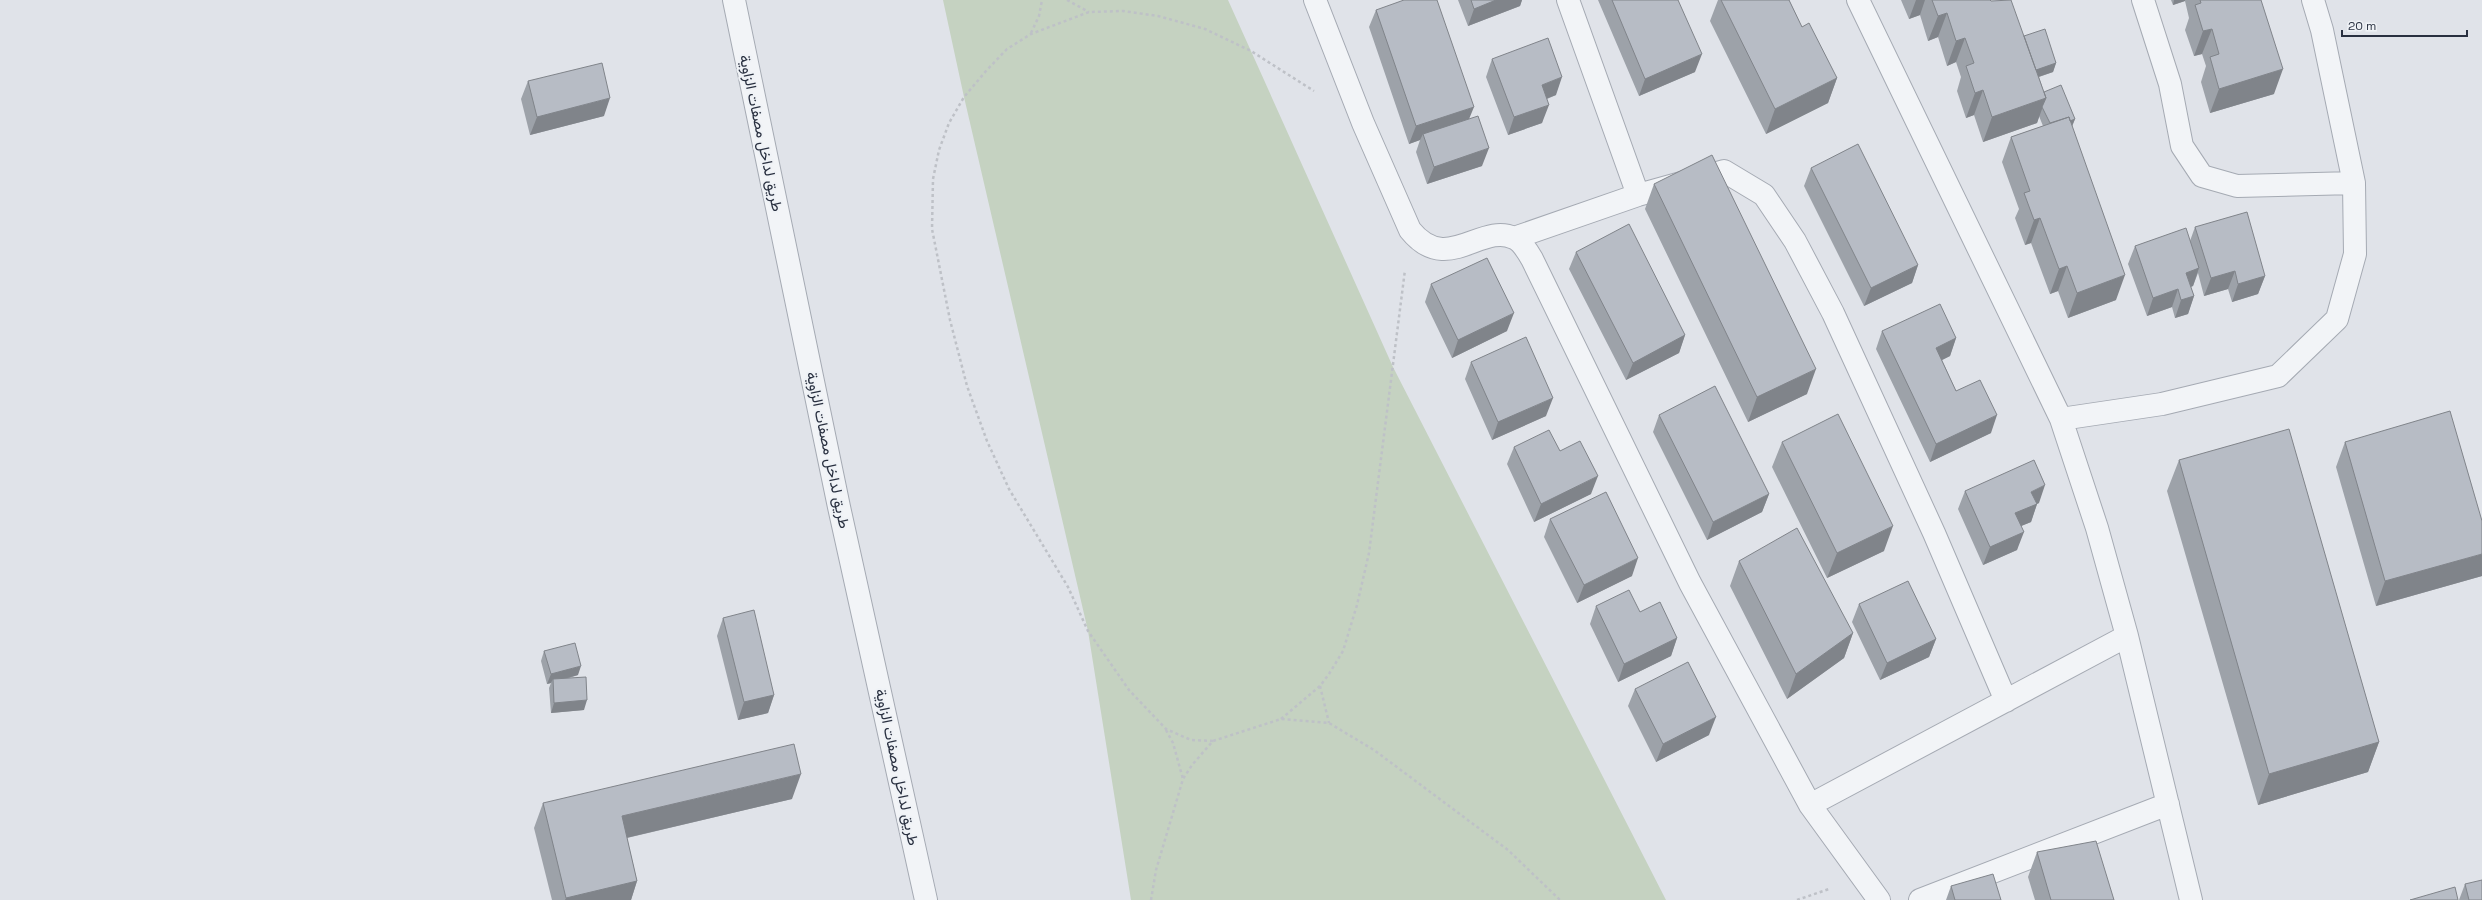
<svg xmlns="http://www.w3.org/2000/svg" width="2482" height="900" viewBox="0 0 2482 900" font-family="'Space Grotesk',Vazirmatn,sans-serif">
	<rect width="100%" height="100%" fill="#e0e3e9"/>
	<path fill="#c5d2c1" d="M943,0h285l165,367 273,533h-535l-43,-269 -124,-534z"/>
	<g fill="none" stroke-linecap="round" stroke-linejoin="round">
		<defs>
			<path id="minor" d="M734,0l105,507 87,393
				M1315,0l48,123 47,107c37,46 71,-8 104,8 7,3 14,14 18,21l158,324 120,222 69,95
				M1568,0l70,195
				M1858,0l203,419 36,109 30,108 64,264
				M2143,0l27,84 12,62 20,30 35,10 117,-3
				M1514,238l124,-43 86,-24 40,24 31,46 38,72 101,220 72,168
				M2061,419l101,-15 116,-28 59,-57 18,-65 -1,-71 -32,-153 -9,-30
				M1810,805l317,-169
				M1920,900l248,-96"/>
		</defs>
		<use href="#minor" stroke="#a5aab3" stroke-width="24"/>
		<path stroke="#bec1c7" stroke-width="2.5" stroke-dasharray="3 3" stroke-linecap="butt" d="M1067,0l22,12
			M1031,33l8,-17 3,-16
			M1320,686l9,37
			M1281,719l39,-33 9,-12 14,-23 14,-46 12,-52 36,-283
			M1166,730l7,13 10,36
			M1213,741l-22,-1 -25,-11 -37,-39 -41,-59 -20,-44 -59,-98 -22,-48 -20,-55 -17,-66 -18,-91 1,-50 6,-29 10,-27 15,-26 22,-26 21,-22 24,-15 58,-22 34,-1 35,5 47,13 46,22 63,40
			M1151,900l5,-30 27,-91 9,-14 21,-24 68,-22 48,4 45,27 134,100 52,50
			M1797,900l32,-11"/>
		<use href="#minor" stroke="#f2f4f7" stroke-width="22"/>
	</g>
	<path fill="#9da2a9" d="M1458,0h64l-2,6 -52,20z
		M1598,0h80l17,72 -56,24z
		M1718,0h71l13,27 35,51 -9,25 -62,31 -56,-113z
		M1901,0h89l34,36 32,27 -3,9 -14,5 5,15 31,27 -3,8 44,173 -48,18 -10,-27 -8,3 -19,-51 -6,2 -10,-27 4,-9 -17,-47 9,-25 32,-11 -4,-10 -2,7 -54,19 -9,-27 -8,3 -9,-27 4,-14 -5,-15 -9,4 -9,-29 -10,4 -8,-26 -11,4z
		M2171,0h90l13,94 -64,19 -9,-31 5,-16 -4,-12 -8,2 -9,-26 4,-12 -4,-17 -12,4z
		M1376,10l93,108 13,48 -55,18 -11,-32 4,-12 -11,4 -40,-117z
		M1492,59l64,36 -9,4 -5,24 -34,12 -22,-58z
		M528,81l76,35 -74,19 -9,-36z
		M1811,168l107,97 -6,18 -48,23 -60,-120z
		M1654,184l153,210 -59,28 -103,-213z
		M2195,227l70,49 -7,18 -26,8 -4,-13 -24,7 -6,-23 -5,13 -2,1 3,9 -6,18 -13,4 -3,-11 -25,9 -19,-52 7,-18 55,-5z
		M1576,252l109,83 -6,18 -53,27 -57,-111z
		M1431,284l76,47 -55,27 -27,-56z
		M1882,331l74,7 -6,18 -8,4 14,31 35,42 -61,29 -54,-113z
		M1471,362l75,54 -54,24 -27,-61z
		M1659,415l110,79 -7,18 -55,28 -54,-108z
		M1782,442l102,109 -57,27 -55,-111z
		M2345,442l137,134 -106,30 -40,-139z
		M1514,447l77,47 -57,28 -27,-58z
		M2179,460l200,282 -11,30 -110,33 -91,-314z
		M1965,491l74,12 -2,1 -6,18 -10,4 -4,24 -34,15 -25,-56z
		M1550,519l82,57 -55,27 -33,-66z
		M1739,561l114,72 -9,25 -57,41 -57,-113z
		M1859,604l77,35 -7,18 -49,23 -28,-58z
		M1596,606l44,6 37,26 -6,18 -53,26 -28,-58z
		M723,618l51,77 -6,18 -30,7 -21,-84z
		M544,651l34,24 -9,3 15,32 -33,3 -2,-25 2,-5 -4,1 -6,-23z
		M1635,689l74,46 -53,27 -28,-56z
		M792,799l-165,39 10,43 -6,19h-79l-18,-72 9,-25z
		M2037,852l77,48h-79l-7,-23z
		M2465,884l17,16h-23z
		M1951,886l50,14h-55z"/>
	<path fill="#80848a" d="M1496,0h26l-2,6 -52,20 6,-17z
		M1916,0h9l-5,15 -11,4z
		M2174,0h11v1l-12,4z
		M1947,13l-9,24 -10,4 10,-25z
		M2212,29l-10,25 -8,2 9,-25z
		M1965,38l-9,24 -9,4 9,-25z
		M1702,54l-7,18 -56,24 6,-17z
		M2056,63l-3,9 -24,8 3,-9z
		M2283,69l-9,25 -64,19 9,-24z
		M1562,77l-6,18 -21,8 7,-18z
		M1837,78l-9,25 -62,31 9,-25z
		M1983,90l-9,25 -8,3 9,-25z
		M610,98l-6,18 -74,19 7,-18z
		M2046,98l-9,25 -54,19 9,-25z
		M1549,105l-7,18 -34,12 6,-18z
		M1474,107l-7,17 -44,10 -3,6 -11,4 7,-18z
		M2075,119l-4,9 -19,1z
		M1489,148l-7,18 -55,18 7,-17z
		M2040,218l-9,25 -6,2 9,-25z
		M1918,265l-6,18 -48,23 7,-18z
		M2067,266l-9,25 -8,3 9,-25z
		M2199,268l-6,18 -13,4 6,-17z
		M2235,271l-7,18 -24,7 7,-18z
		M2125,275l-9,25 -48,18 9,-25z
		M2265,276l-7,18 -26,8 6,-18z
		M2178,289l-6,18 -25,9 6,-18z
		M2194,296l-6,18 -13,4 6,-18z
		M1514,313l-7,18 -55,27 6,-18z
		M1685,335l-6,18 -53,27 7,-17z
		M1956,338l-6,18 -20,10 6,-18z
		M1816,369l-9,25 -59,28 9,-25z
		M1553,398l-7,18 -54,24 6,-18z
		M1997,415l-6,18 -61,29 6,-18z
		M1598,476l-7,18 -57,28 7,-18z
		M2045,485l-6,18 -5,2 3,-1 -6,18 -22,9 6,-18 16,-21z
		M1769,494l-7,18 -55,28 6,-18z
		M1893,526l-9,25 -57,27 10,-25z
		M2024,532l-7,18 -34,15 7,-18z
		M2482,554v22l-106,30 9,-25z
		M1638,558l-6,18 -55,27 7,-18z
		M1853,633l-9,25 -57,41 9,-25z
		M1677,638l-6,18 -53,26 6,-18z
		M1936,639l-7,18 -49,23 7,-17z
		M581,666l-3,9 -25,7v-3l-2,4 -4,1 4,-10z
		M774,695l-6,18 -30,7 6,-18z
		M587,700l-3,10 -33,3 3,-10z
		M1716,717l-7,18 -53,27 7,-18z
		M2379,742l-11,30 -110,33 11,-31z
		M801,774l-9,25 -179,42 9,-25z
		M637,881l-6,19h-66l1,-2z"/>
	<path fill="#b7bcc5" stroke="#80848a" d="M1404,0h33l37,107 -58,19 -40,-116z
		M1471,0h25l-22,9z
		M1612,0h66l24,54 -57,25z
		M1721,0h68l13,27 7,-4 28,55 -62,31z
		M1932,0h58l1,1 20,-1 35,98 -54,19 -9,-27 -8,3 -9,-27 8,-3 -9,-25 -9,3 -9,-28 -9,3z
		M2200,0h61l22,69 -64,20 -9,-32 9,-3 -7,-25 -9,2 -8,-26 6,-2z
		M2045,29l11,34 -20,7 -12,-34z
		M1548,38l14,39 -20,8 7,20 -35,12 -22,-58z
		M602,63l8,35 -73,19 -9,-36z
		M2061,85l14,34 -5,2 -1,-4 -19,6 -8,-16 4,-9 -2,-6z
		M1478,116l11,32 -55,19 -11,-33z
		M2069,117l56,158 -48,18 -10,-27 -8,3 -19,-51 -6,2 -10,-27 6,-2 -19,-54z
		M1858,144l60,121 -47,23 -60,-120z
		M1712,155l104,214 -59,28 -103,-213z
		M2247,212l18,64 -27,8 -3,-13 -24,7 -16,-51z
		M1629,224l56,111 -52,28 -57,-111z
		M2186,228l13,40 -13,5 8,23 -13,4 -3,-11 -25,9 -18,-52z
		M1487,258l27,55 -56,27 -27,-56z
		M1940,304l16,34 -20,10 20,43 24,-11 17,35 -61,29 -54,-113z
		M1526,337l27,61 -55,24 -27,-60z
		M1715,386l54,108 -56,28 -54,-107z
		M2450,411l32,110v33l-97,27 -40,-139z
		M1838,414l55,112 -56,27 -55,-111z
		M2289,429l90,313 -110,32 -90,-314z
		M1549,430l11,21 20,-10 18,35 -57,28 -27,-57z
		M2034,460l11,25 -14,7 6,12 -22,9 9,19 -34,15 -25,-56z
		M1606,492l32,66 -54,27 -34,-66z
		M1797,528l56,105 -57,41 -57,-113z
		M1908,581l28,58 -49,24 -28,-59z
		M1629,590l11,22 20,-10 17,36 -53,26 -28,-58z
		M754,610l20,85 -30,7 -21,-84z
		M575,643l6,23 -30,8 -7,-23z
		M1688,662l28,55 -53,27 -28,-55z
		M586,677l1,23 -33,3 -1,-24z
		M794,744l7,30 -179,42 15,65 -71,17 -23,-95z
		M2096,841l18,59h-63l-14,-48z
		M1993,874l8,26h-46l-4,-14z
		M2482,880v20h-13l-4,-16z
		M2455,887l3,13h-48z"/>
	<g text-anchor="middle" stroke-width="4" stroke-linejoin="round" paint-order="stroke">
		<g font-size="15" fill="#293040" stroke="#eff2f6">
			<text transform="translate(761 133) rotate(78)" y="5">طريق لداخل مصفات الزاوية</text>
			<text transform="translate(828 450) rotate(78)" y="5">طريق لداخل مصفات الزاوية</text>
			<text transform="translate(897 767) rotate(78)" y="5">طريق لداخل مصفات الزاوية</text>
		</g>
	</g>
	<path d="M2342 30v6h125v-6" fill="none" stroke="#293040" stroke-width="2"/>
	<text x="2348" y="30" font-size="12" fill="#293040" stroke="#eff2f6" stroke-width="3" paint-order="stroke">20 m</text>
</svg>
